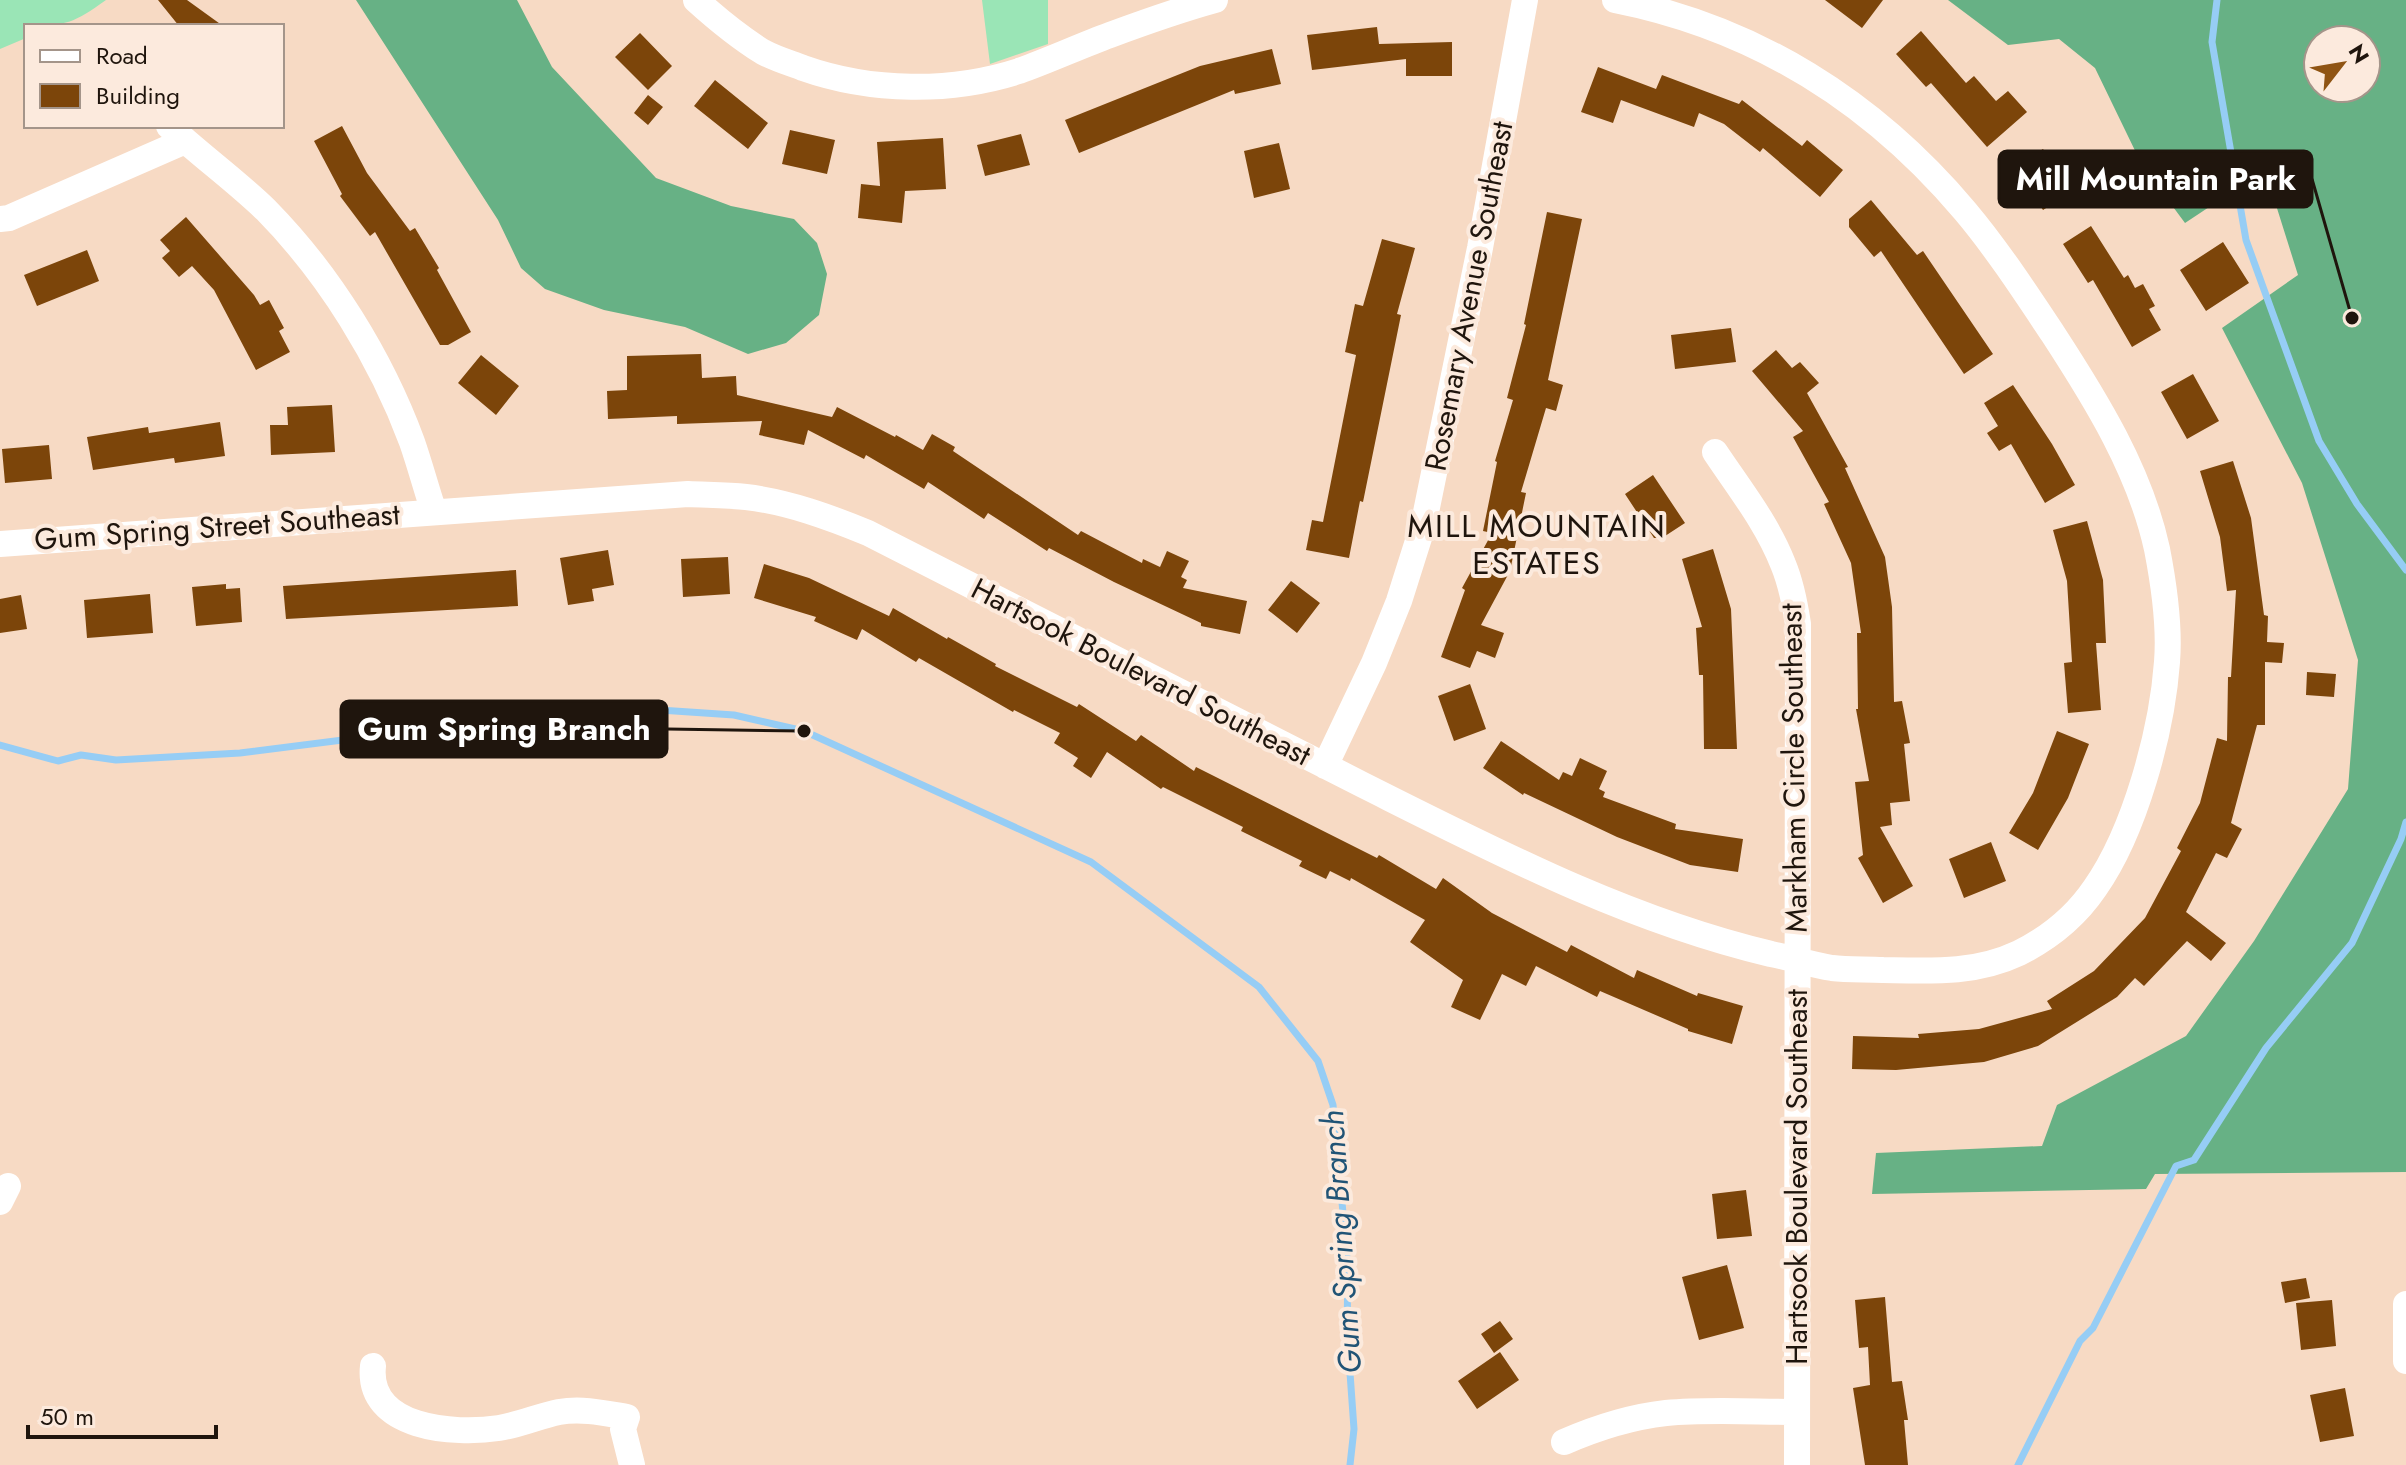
<svg xmlns="http://www.w3.org/2000/svg" width="2406" height="1465" viewBox="0 0 2406 1465" font-family="Jost,sans-serif">
	<rect width="100%" height="100%" fill="#f7dac4"/>
	<path fill="#9ae5b6" d="M0,0h106c-32,23 -40,26 -80,26v12l-26,11z
		M982,0h66v44l-58,20z"/>
	<path fill="#67b185" fill-rule="evenodd" d="M356,0h161l35,67 104,111 75,28 63,13 23,24 10,31 -8,41 -33,28 -38,11 -63,-27 -81,-17 -59,-21 -24,-21 -23,-48z
		M1948,0h458v1172l-251,2 -9,15 -274,5 4,-41 166,-7 15,-41 129,-69 68,-95 94,-152 10,-129 -56,-177 -80,-155 76,-53 -33,-105 -80,53 -43,-58 -47,-97 -36,-29 -51,6zM2366,40v48h-48v-48z"/>
	<g fill="none" stroke-linecap="round" stroke-linejoin="round">
		<path stroke="#96cdf5" stroke-width="7" d="M2217,0l-5,42 34,198 73,201 38,63 49,66
			M0,745l58,16 23,-6 35,5 124,-7 213,-27 42,-10 150,-7 89,6 70,16 287,131 168,125 59,74 15,44 15,162 -1,64 7,98 -4,36
			M2018,1465l62,-124 13,-13 83,-162 18,-6 72,-112 86,-105 49,-104 5,-17"/>
	</g>
	<path fill="#7c450a" d="M158,0h29l36,26h-44z
		M1825,0h58l-21,28z
		M1377,27l2,17 73,-2v34h-46v-17l-94,11 -5,-35z
		M1921,31l45,52 8,-7 22,25 12,-10 19,21 -40,35 -56,-64 -5,4 -30,-33z
		M640,33l32,33 -24,24 -33,-33z
		M1272,49l9,35 -46,10 -1,-4 -155,63 -14,-33 135,-54z
		M1598,67l58,22 6,-14 77,29 3,-4 60,46 5,-6 36,30 -23,27 -57,-49 -3,4 -36,-28 -25,-11 -5,14 -73,-27 -8,23 -32,-11z
		M715,80l53,43 -20,26 -54,-43z
		M648,95l15,12 -15,18 -14,-12z
		M342,126l25,47 43,58 5,-3 24,40 -2,2 34,62 -23,13h-8l-65,-113 -5,4 -30,-40 2,-2 -28,-53z
		M790,130l45,10 -8,34 -45,-10z
		M1021,134l9,31 -45,11 -8,-31z
		M943,138l3,51 -41,2 -3,32 -44,-5 3,-34 19,2 -3,-44z
		M1279,143l11,46 -36,9 -10,-47z
		M2043,149l28,43 -28,18 -28,-43z
		M1871,200l46,55 6,-4 70,103 -29,20 -83,-123 -7,6 -25,-30v-8z
		M1547,212l35,7 -34,161 15,5 -7,26 -10,-3 -25,84 5,1 -16,78 -29,54 23,8 -9,25 -18,-7 -7,17 -29,-11 24,-67 -3,-2 30,-55 -9,-2 14,-69 -2,-1 18,-61 -6,-2 19,-73 -2,-1z
		M186,217l68,78 6,10 9,-5 15,28 -5,3 11,21 -34,18 -42,-80 -22,-24 -13,11 -17,-19 8,-7 -10,-11z
		M2091,226l33,52 4,-3 7,13 8,-4 12,22 -6,3 12,21 -29,17 -39,-67 -5,3 -25,-39z
		M1382,239l33,9 -18,66 4,1 -38,187 -3,-1 -11,57 -43,-8 6,-30 11,2 33,-167 -11,-3 10,-48 8,2z
		M2223,242l26,41 -43,28 -26,-41z
		M87,250l12,31 -62,25 -13,-31z
		M1731,328l5,34 -61,7 -4,-34z
		M1776,350l16,18 8,-6 19,21 -12,10 41,74 -3,1 40,89 7,50 2,95 8,-1 8,42 -6,1 6,57 -20,2 2,22 -12,2 33,59 -30,17 -25,-45 5,-3 -8,-73 14,-1 -13,-72h2l-1,-76h4l-10,-70 -27,-59 5,-2 -36,-65 10,-6 -51,-60z
		M701,354l1,24 34,-2 1,19 95,22 5,-10 58,30 1,-2 27,15 9,-16 23,13 -2,4 125,84 3,-4 61,32 1,-4 17,8 7,-16 22,10 -8,16 6,3 -4,8 64,13 -7,33 -39,-8v-3l-87,-41 -65,-34 -2,3 -59,-38 -4,6 -56,-37 -4,7 -58,-34 -2,4 -56,-29 -4,15 -45,-10 3,-14 -85,3v-8l-69,3 -1,-28 20,-1v-34z
		M481,355l38,31 -23,29 -38,-32z
		M2193,374l26,47 -32,18 -26,-47z
		M2013,385l39,59 23,41 -30,18 -34,-59 -12,7 -12,-18 11,-7 -14,-23z
		M332,405l3,47 -64,3 -1,-30h18l-1,-18z
		M220,422l5,34 -50,7 -1,-5 -81,12 -6,-33 61,-10 1,6z
		M49,445l3,34 -47,4 -3,-34z
		M2233,461l18,57 13,97 4,1 -1,26 17,1 -2,20 -17,-1v63h-8l-26,98 11,6 -15,29 -11,-5 -30,59 40,31 -15,18 -24,-20 -43,45 -9,-8 -18,19 -79,49 -54,16 -88,8 -44,-1 1,-33 66,2 -1,-4 61,-5 73,-20 -5,-8 47,-30 51,-53 36,-67 -4,-3 23,-45 17,-65 10,3 1,-64h3l5,-87 -9,1 -7,-54 -20,-66z
		M1653,475l32,48 -23,15h-8l-29,-44z
		M2087,521l16,59 3,63h-10l5,67 -33,3 -4,-50 8,-1 -5,-81 -14,-51z
		M1713,549l18,60 6,140h-33l-1,-74h-4l-3,-47 6,-1 -20,-68z
		M608,550l6,35 -22,4 2,12 -26,4 -8,-47z
		M728,557l2,37 -47,3 -2,-38z
		M764,564l45,14 80,38 4,-8 54,31 1,-2 48,27 -1,2 82,41 2,-3 57,37 5,-6 53,36 2,-4 181,91 2,-3 57,34 7,-11 49,35 75,39 4,-7 63,33 3,-8 60,26 1,-3 45,13 -11,38 -44,-13v-2l-88,-38 -3,6 -61,-31 -10,20 -24,-12 -22,46 -29,-13 12,-27 -53,-38 15,-22 -74,-42 -1,3 -20,-10 -4,8 -27,-13 3,-5 -61,-30 2,-4 -80,-40 -2,2 -54,-37 -16,26 -18,-12 5,-8 -24,-15 6,-10 -46,-23 -1,2 -94,-54 -3,4 -54,-33 -5,11 -43,-19 2,-4 -62,-19z
		M516,570l2,36 -232,13 -3,-33z
		M1291,581l29,22 -23,30 -29,-23z
		M226,584v5l14,-1 2,34 -46,4 -4,-39z
		M150,594l3,39 -66,5 -3,-38z
		M21,595l6,34 -27,4v-34z
		M2307,672l29,2 -2,23 -28,-2z
		M1470,684l16,45 -32,12 -16,-45z
		M2057,731l32,13 -21,54 -30,52 -29,-17 24,-40z
		M1501,741l58,39 4,-8 9,4 8,-18 27,13 -8,18 6,3 -2,5 73,27 -1,5 68,10 -5,33 -48,-7 -73,-28 -93,-44 -1,2 -40,-27z
		M1991,842l15,39 -42,17 -15,-39z
		M1746,1190l6,46 -35,3 -5,-45z
		M1727,1265l17,63 -45,12 -17,-63z
		M2306,1278l4,20 -25,5 -4,-21z
		M1885,1297l7,85 10,-1 6,39h-4l4,45h-43l-12,-77 17,-3 -2,-38 -9,1 -4,-48z
		M2332,1300l4,46 -35,4 -5,-47z
		M1500,1321l13,18 -19,14 -13,-19z
		M1500,1352l19,28 -42,29 -19,-28z
		M2345,1388l9,48 -34,6 -10,-47z"/>
	<g fill="none" stroke-linecap="round" stroke-linejoin="round">
		<path stroke="#fff" stroke-width="26" d="M696,0c21,19 43,37 67,52 13,7 27,11 40,16 68,24 148,25 216,3 31,-11 61,-25 91,-36 35,-13 69,-25 105,-35
			M169,126c31,29 66,54 97,84 63,64 115,148 146,232 8,23 14,46 22,70
			M0,219l9,-1 176,-77
			M1715,452c24,36 52,71 68,112 8,19 12,40 15,60l-1,841
			M0,544l688,-50c19,1 39,1 58,3 42,5 83,20 122,36 165,85 330,169 495,252 132,66 264,135 408,169 20,4 41,11 61,14 16,2 34,1 51,2 47,1 92,4 136,-17 30,-15 57,-37 76,-65 40,-57 67,-157 72,-226 3,-37 -3,-77 -10,-113 -17,-78 -61,-149 -104,-215 -28,-42 -56,-85 -88,-123 -92,-109 -209,-183 -350,-211
			M1325,766l49,-103 25,-62 25,-79 56,-274 45,-248
			M0,1202l8,-16
			M2406,1304v57
			M373,1366c-7,63 82,69 126,62 20,-3 40,-12 60,-16 23,-4 45,1 68,5l-4,12 9,36
			M1564,1442c32,-14 66,-25 102,-29 43,-4 88,-1 131,-1"/>
	</g>
	<g text-anchor="middle" stroke-width="8" stroke-linejoin="round" paint-order="stroke">
		<g font-size="30" fill="#1f150d" stroke="#fceadd">
			<text transform="translate(1469 296) rotate(-79)" y="10">Rosemary Avenue Southeast</text>
			<text transform="translate(217 527) rotate(-4)" y="10">Gum Spring Street Southeast</text>
			<text transform="translate(1141 672) rotate(27)" y="10">Hartsook Boulevard Southeast</text>
			<text transform="translate(1794 768) rotate(-91)" y="10">Markham Circle Southeast</text>
			<text transform="translate(1797 1177) rotate(-90)" y="10">Hartsook Boulevard Southeast</text>
		</g>
		<g font-size="32" letter-spacing="2" fill="#1f150d" stroke="#fceadd">
			<text x="1537" y="537">MILL MOUNTAIN<tspan x="1537" dy="37">ESTATES</tspan></text>
		</g>
		<g font-size="32" font-style="italic" fill="#215476" stroke="#fceadd">
			<text transform="translate(1341 1242) rotate(-94)" y="11">Gum Spring Branch</text>
		</g>
	</g>
	<path fill="none" stroke="#1f150d" stroke-width="3" d="M2352 318L2312 179M804 731L667 729"/>
	<g fill="#1f150d" stroke="#fceadd" stroke-width="3">
		<circle cx="2352" cy="318" r="8"/>
		<circle cx="804" cy="731" r="8"/>
	</g>
	<g fill="#1f150d" stroke="#1f150d" stroke-width="3">
		<rect x="1999" y="151" width="313" height="56" rx="8"/>
		<rect x="341" y="701" width="326" height="56" rx="8"/>
	</g>
	<g font-size="32" text-anchor="middle" font-weight="bold" fill="#fff">
		<text x="2156" y="190">Mill Mountain Park</text>
		<text x="504" y="740">Gum Spring Branch</text>
	</g>
	<rect x="24" y="24" width="260" height="104" fill="#fceadd" stroke="#a4958a" stroke-width="2"/>
	<rect x="40" y="50" width="40" height="12" fill="#ffffff" stroke="#a4958a" stroke-width="2"/>
	<text x="96" y="64" font-size="24" fill="#1f150d">Road</text>
	<rect x="40" y="84" width="40" height="24" fill="#7c450a" stroke="#a4958a" stroke-width="2"/>
	<text x="96" y="104" font-size="24" fill="#1f150d">Building</text>
	<g transform="translate(2342 64) rotate(59)"><circle r="38" fill="#fceadd" stroke="#a4958a" stroke-width="2"/>
	<path d="M0-6L14 30L0 20L-14 30Z" fill="#8f5413"/>
	<text y="-12" font-size="22" font-weight="bold" text-anchor="middle" fill="#1f150d">N</text>
	</g>
	<path d="M28 1425v12h188v-12" fill="none" stroke="#1f150d" stroke-width="4"/>
	<text x="40" y="1425" font-size="24" fill="#1f150d" stroke="#fceadd" stroke-width="6" paint-order="stroke">50 m</text>
</svg>
